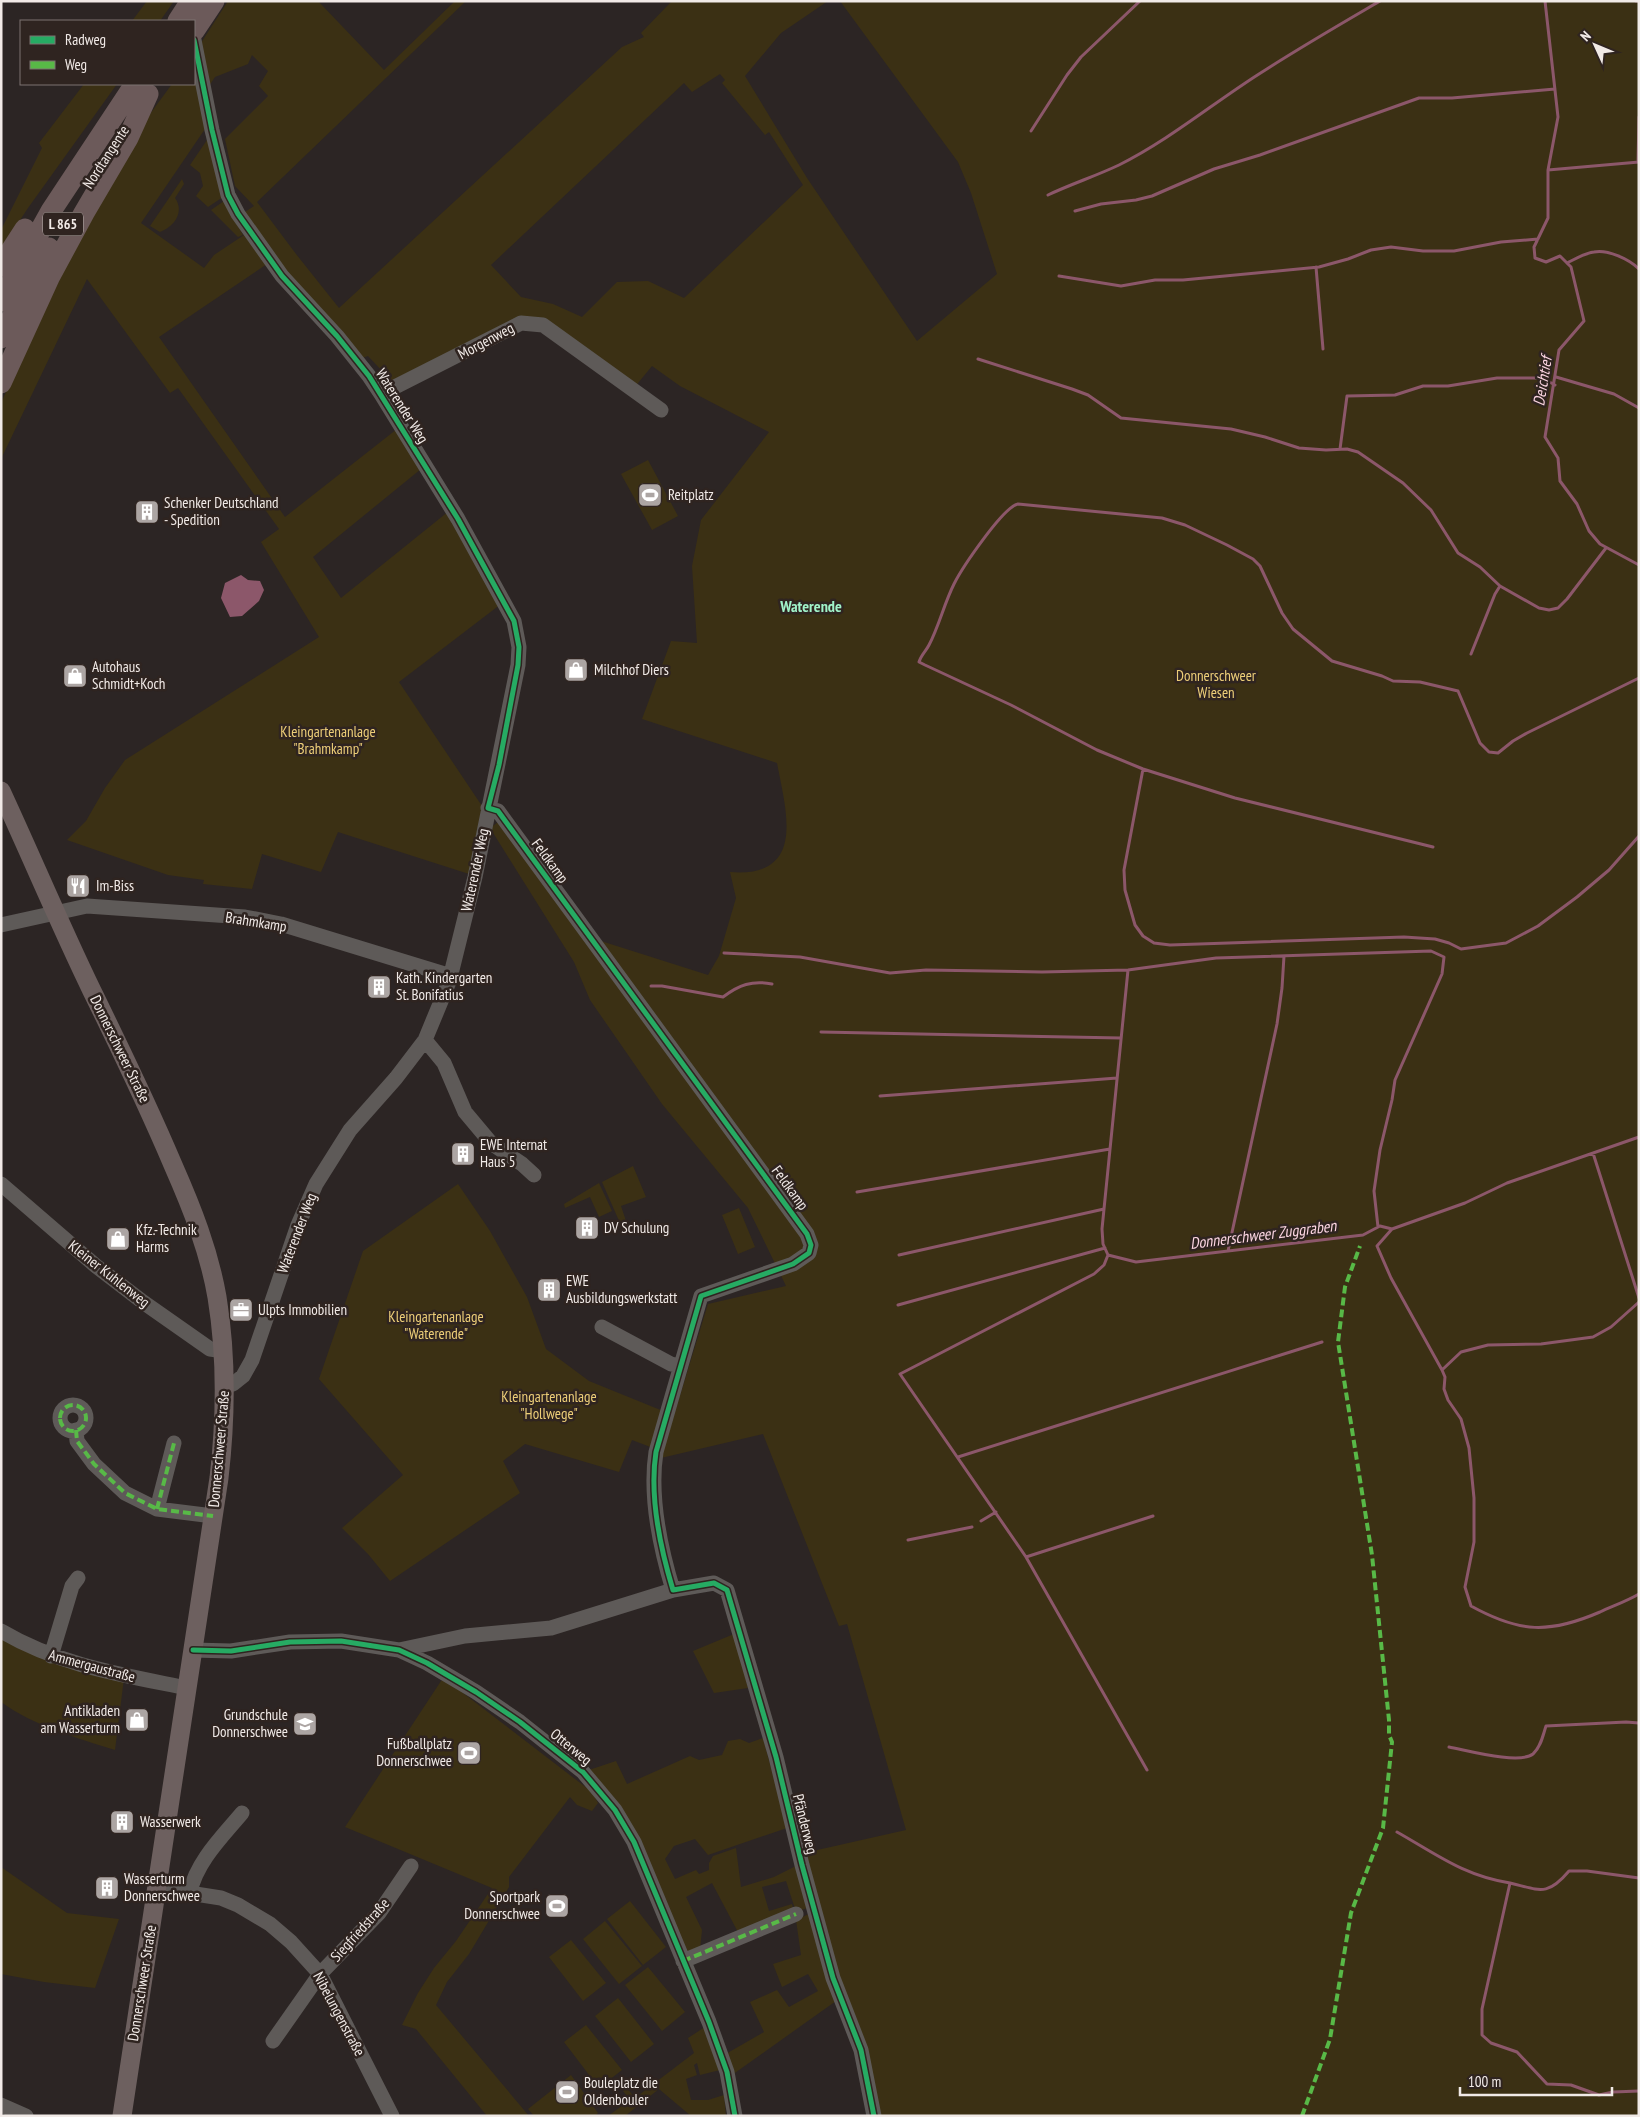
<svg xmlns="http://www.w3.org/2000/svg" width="1640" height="2117" viewBox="0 0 1640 2117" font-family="'PT Sans Narrow',sans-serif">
	<rect width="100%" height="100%" fill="#2c2524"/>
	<path fill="#3b3014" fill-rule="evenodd" d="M147,1h27l-14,20h-28z
		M228,1h90l66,69 71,-69h11l-209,201 39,52 43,54 283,-261 22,-10 -3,-4 31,-32h156l-47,32 -36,43 62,102 110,163 80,-67 -26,-81 -13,-31 -118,-161h799v2115h-761l-43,-140 -31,-123 102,-23 -59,-206 -8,2 -76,-192 -102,24 47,-154 78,-18 -38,-78 -86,-104 -72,-104 -16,-38 -84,-134 11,-8 100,121 107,34 11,-19 17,-58 -6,-26c77,6 56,-61 47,-109l-135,-44 29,-78 26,2 -5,-77 9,-46 68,-88 -89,-46 -28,-20 -18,22 -90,-67 -157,64 -4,-13 -15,-16 -6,2 -77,-84 -43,-60 12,-8 -19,-20 -10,-47 43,-43 -9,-10 9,-15 -16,-16 -4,9 -33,13 -6,9 -10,-40zM720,74l5,6 -3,3 43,52 4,-3 34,53 -119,113 -36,-17 -31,1 -35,35 -29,-13 -32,-7 -30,-32 193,-182 8,9z
		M194,61l13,65 -66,97 63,45 10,-13 30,-20 23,29 -108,73 126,180 112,-88 24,40 -108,88 28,41 108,-87 52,93 -102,78 83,124 -13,68 -131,-42 -17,40 -59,-18 -10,35 -49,-5 1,-4 -36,-5 -101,-35 19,-19 19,-33 20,-28 194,-123 -58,-95 18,-13 -101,-141 -8,5 -83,-114 -86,180v-56l10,-22 70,-146 58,-106 33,-45h22z
		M84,84h33l-89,124 -27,41v-19l41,-82 -3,-5z
		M209,137l14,60 -15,10 -12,-11 7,-10 -3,-13 -10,-8z
		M182,179l2,5 -9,14c10,14 -1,29 -15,34l-10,-6z
		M224,201l19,34 -5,2 -27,-27z
		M648,460l30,56 -26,14 -31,-56z
		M633,1166l13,31 -25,9 7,21 -5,3 -21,-48z
		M599,1183l13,28 -13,6 -9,-20 -25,11 -1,-4z
		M458,1184l32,47 37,66 19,52 43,32 74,30 -10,37 -21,-8 -13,32 -94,-28 -22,17 17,32 -130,88 -22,-27 -26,-26 61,-53 -84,-96 44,-128z
		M739,1208l16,39 -17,7 -16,-39z
		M734,1634l14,54 -34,5 -21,-42z
		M1,1636l123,42 -9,72c-38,-12 -81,-24 -114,-48z
		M446,1680l146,112 6,11 -6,8 -15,-6 -7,-8 -61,80v10l-40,67 -22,28 -11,23 93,111h-42l-71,-87 -14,-4 16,-32 16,-25 22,-27 36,-53 -147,-61 96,-146z
		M763,1738l24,90 -79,27 -13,-16 -21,7 -9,13 10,20 21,-9 3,4 10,-4v-7l4,-7 23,-8 5,39 33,-10 22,-11 14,41 -14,5 -10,-31 -24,6 7,24 23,-7 2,8 -55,22 -27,-51 -26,14 16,33 -2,20 -15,7 -33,-81 -63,-106 27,-9 11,23 63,-28 9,4 23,-5 6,-14 12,-2 9,4z
		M1,1867l66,46 52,6 -24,69 -51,-6 -43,-8z
		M630,1901l36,46 -23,18 -36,-46z
		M811,1913l25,88 -104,74 -8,-20 40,-23 -14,-30 27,-12 12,17 29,-16 -10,-17 -26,13 -9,-23 28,-9 -5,-35z
		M605,1921l37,45 -23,18 -36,-45z
		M571,1940l35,43 -23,18 -34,-44z
		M648,1967l37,45 -23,19 -37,-46z
		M618,1998l36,46 -23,18 -36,-46z
		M586,2025l36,45 -23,18 -35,-46z
		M708,2025l16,44 -24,6 -3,-12 -3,2 3,10 -11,4 5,21h17l16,-5 2,21h-35l-32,-27 -34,27h-17l22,-16 -7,-9 4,-3 8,10 59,-45 -6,-15z
		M571,2075l27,38 -3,3h-61l-6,-7z"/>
	<path fill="#8c576a" d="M241,575l7,5 12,1 4,9 -5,11 -17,15 -12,1 -9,-19 4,-15z"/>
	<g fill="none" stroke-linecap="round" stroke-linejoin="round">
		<path stroke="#8c576a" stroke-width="3" d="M1545,1l13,116 -10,53v48l-14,29 1,11 11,4 14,-6 11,11 13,54 -25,29 -14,87 13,21 2,23 17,23 12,27 11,13 39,21
			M1636,1h3
			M1031,131l36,-56 14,-18 59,-56
			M1638,162l1,-45
			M1548,170l91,-8
			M1048,195c23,-11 48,-19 71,-30 50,-25 93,-61 140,-91 40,-26 80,-49 121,-73
			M1075,211l26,-7 35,-4 16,-4 62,-27 46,-14 159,-57h33l103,-9
			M1567,263c8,-4 18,-10 27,-11 13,-3 35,7 45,17
			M1316,267l7,82
			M1059,276l62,10 34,-6h28l136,-13 29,-8 23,-9 20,-3 32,4h31l47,-9 37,-3
			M978,359l94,30 16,6 33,23 110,11 34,8 34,11 27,2 21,-1 11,3 45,31 28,27 27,43 22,14 20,19 39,22 10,2 9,-2 9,-9 39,-51
			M1556,377l58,17 25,14
			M1340,449l7,-53 48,-1 28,-9h25l49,-8h45l13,7
			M1471,654l24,-60 5,-8
			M1143,769l-19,101 1,20 10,35 8,11 11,7 16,2 234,-8 31,2 14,4 12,6 45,-6 32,-17 39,-29 32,-27 30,-34
			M1433,847l-198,-49 -92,-29 -46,-19 -86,-45 -86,-40 -6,-3c2,-7 7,-11 10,-17 10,-19 15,-41 25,-61 8,-16 49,-77 64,-80l144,14 23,7 42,20 26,14 7,7 22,47 11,16 39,32 50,15 11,5 27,1 38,9 22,52 9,9 9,1 15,-12 14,-8 112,-55
			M724,953l76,4 90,16 36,-3 116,2 86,-2 88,-12 215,-7 13,6 -2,17 -47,106 -3,20 -12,50 -6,41 4,36
			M651,986h11l61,11c16,-12 29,-17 49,-13
			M821,1032l300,6
			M880,1096l237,-18
			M1593,1153l46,145
			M857,1192l253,-43
			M1392,1229l-15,17 14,32 51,92 3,7 -1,12 4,11 13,19 8,29 5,50v44l-9,45 6,19c49,27 78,28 129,6 13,-6 27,-11 39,-18
			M1228,1251l49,-227 5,-36 2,-32
			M899,1255l205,-46
			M1108,1255l-5,-11 -1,-15 26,-259
			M898,1305l207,-57
			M1442,1370l19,-18 27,-7 53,-1 52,-7 18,-10 28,-25
			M958,1457l364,-115
			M981,1521l15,-9
			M908,1540l64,-13
			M1026,1557l127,-41
			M1449,1747c17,3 70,18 84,7 8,-7 10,-19 13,-28l80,-4 13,1
			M1147,1770l-121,-213 -126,-183 194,-100 10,-9 4,-10 28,7 227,-27 17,-9 12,3 73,-26 42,-20 132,-46
			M1397,1832c39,22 67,44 113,51
			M1639,1878l-52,-7h-18c-22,26 -29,19 -59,12l-28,126v26l9,8 26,9 30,32 24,1 28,10 14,-3 26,-1"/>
		<path stroke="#5e5a58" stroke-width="15" d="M194,40l18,90 16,65 10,19 44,62 55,60 32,40 12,18 77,125 56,102 5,26 -1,18 -43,212 -26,105 -24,58 -29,38 -46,52 -34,54 -18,41 -46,135 -9,16 -10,8 -8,1
			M381,394l140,-71 22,2 118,85
			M488,808l10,3 309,423 4,11 -2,8 -16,11 -92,32 -45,156c-7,45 4,95 17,138
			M1,925l86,-19 158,11 36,7 170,52
			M425,1040l19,23 21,49 26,31 31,21 12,11
			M1,1184l95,82 47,36 67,47 14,2
			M602,1327l69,37 9,2
			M60 1418a13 13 0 1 1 26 0a13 13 0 1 1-26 0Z
			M76,1430l1,11 17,23 31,29 32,16 56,7
			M157,1509l17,-66
			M1,1631c57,34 122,44 186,57
			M193,1650l38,1 59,-9 51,-1 58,9 28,13 49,29 44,30 63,50 32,38 19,32 75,180 18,50 8,44
			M399,1650l66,-14 86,-8 122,-38 41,-7 13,7 49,167 26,108 31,113 28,72 13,66
			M51,1656l21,-70 6,-8
			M157,1888l64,10 17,7 32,19 21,18 29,32 72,142
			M190,1892c7,-31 32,-55 52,-79
			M683,1961l113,-47
			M273,2041l47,-67 59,-61 32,-47
			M1,2105l25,11"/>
		<path stroke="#6d605f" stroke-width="19" d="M1,791c31,67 59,134 91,200 28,57 56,115 81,174 19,43 36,86 44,132 10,61 9,120 2,181l-97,638"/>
		<path stroke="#6c5a5a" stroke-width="21" d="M178,21l13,-20
			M194,31l20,-30
			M1,266l24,-37
			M1,301l50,-90 84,-127
			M1,338l48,-90
			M1,383l49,-107 34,-63 44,-75 20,-44"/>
		<path stroke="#58b947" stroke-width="4" stroke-dasharray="8 4" stroke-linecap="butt" d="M60 1418a13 13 0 1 1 26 0a13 13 0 1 1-26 0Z
			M76,1430l1,11 17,23 31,29 32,16 56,7
			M157,1509l17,-66
			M683,1961l113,-47
			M1302,2116l28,-77 21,-126 32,-85 9,-86 -3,-7v-15l-17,-165 -34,-213 7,-55 15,-41"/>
		<defs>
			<path id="cycleway" d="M194,40l18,90 16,65 10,19 44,62 55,60 32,40 89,143 56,102 5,26 -1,18 -19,100 -11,43 10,3 309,423 4,11 -2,8 -16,11 -92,32 -45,156c-7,45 4,95 17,138l41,-7 13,7 49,167 26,108 31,113 28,72 13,66
				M193,1650l38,1 59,-9 51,-1 58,9 28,13 49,29 44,30 63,50 32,38 19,32 75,180 18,50 8,44"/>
		</defs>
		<use href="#cycleway" stroke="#2f2420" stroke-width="8"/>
		<use href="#cycleway" stroke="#26ab63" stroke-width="5"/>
	</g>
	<defs>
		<symbol id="stadium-square" viewBox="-11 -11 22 22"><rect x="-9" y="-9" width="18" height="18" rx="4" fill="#aca5a3" stroke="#2f2420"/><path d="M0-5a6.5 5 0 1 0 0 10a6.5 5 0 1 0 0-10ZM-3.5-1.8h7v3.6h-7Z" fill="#fff"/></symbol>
		<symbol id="building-square" viewBox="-11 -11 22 22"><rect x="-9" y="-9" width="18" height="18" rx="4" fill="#aca5a3" stroke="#2f2420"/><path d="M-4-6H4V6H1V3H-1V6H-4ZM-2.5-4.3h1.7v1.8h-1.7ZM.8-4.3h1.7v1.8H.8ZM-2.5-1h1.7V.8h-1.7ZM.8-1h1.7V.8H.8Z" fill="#fff"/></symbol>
		<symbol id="shop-square" viewBox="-11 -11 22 22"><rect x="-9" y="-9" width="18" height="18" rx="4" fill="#aca5a3" stroke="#2f2420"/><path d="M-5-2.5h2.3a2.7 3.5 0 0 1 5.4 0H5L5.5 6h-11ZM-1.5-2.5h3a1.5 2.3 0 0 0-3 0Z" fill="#fff"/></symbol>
		<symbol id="restaurant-square" viewBox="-11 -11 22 22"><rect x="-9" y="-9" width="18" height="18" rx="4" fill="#aca5a3" stroke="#2f2420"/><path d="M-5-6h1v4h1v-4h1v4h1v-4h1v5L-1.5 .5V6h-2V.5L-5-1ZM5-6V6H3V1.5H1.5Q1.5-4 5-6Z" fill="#fff"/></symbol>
		<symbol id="office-square" viewBox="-11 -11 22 22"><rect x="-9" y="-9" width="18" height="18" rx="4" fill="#aca5a3" stroke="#2f2420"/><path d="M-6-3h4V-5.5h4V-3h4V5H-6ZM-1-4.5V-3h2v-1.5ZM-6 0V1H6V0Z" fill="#fff"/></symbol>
		<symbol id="school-square" viewBox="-11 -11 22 22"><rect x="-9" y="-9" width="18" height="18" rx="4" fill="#aca5a3" stroke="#2f2420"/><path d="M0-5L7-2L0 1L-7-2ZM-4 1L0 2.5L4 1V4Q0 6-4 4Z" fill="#fff"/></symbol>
	</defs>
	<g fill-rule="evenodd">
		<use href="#stadium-square" x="636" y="481" width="28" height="28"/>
		<use href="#building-square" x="133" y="498" width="28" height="28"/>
		<use href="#shop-square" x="562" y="656" width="28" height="28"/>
		<use href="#shop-square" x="61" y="662" width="28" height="28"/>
		<use href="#restaurant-square" x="64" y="872" width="28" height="28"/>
		<use href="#building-square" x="365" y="973" width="28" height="28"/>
		<use href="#building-square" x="449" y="1140" width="28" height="28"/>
		<use href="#building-square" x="573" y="1214" width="28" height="28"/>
		<use href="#shop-square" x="104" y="1225" width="28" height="28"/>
		<use href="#building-square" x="535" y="1276" width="28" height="28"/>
		<use href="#office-square" x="227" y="1296" width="28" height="28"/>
		<use href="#shop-square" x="123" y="1706" width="28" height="28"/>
		<use href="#school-square" x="291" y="1710" width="28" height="28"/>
		<use href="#stadium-square" x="455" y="1739" width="28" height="28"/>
		<use href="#building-square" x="108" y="1808" width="28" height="28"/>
		<use href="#building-square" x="93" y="1874" width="28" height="28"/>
		<use href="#stadium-square" x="543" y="1892" width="28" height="28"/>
		<use href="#stadium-square" x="553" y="2078" width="28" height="28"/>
	</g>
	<g text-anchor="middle" stroke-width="5" stroke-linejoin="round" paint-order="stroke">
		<rect fill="#2f2420" stroke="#b7afab" stroke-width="1" x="43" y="212.5" width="40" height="23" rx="4"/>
		<g font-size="14" font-weight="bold" fill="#f1eae7">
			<text x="63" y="229">L 865</text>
		</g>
		<g font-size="15" fill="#f1eae7" stroke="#2f2420">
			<text transform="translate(106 157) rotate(-57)" y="5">Nordtangente</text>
			<text transform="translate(486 341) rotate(-28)" y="5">Morgenweg</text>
			<text transform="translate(402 406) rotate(58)" y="5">Waterender Weg</text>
			<text transform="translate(550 861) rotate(54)" y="5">Feldkamp</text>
			<text transform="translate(475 870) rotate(-78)" y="5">Waterender Weg</text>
			<text transform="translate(256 922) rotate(9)" y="5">Brahmkamp</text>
			<text transform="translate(120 1049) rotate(64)" y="5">Donnerschweer Straße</text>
			<text transform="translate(790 1188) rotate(54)" y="5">Feldkamp</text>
			<text transform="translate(297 1233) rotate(-69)" y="5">Waterender Weg</text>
			<text transform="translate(109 1274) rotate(38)" y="5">Kleiner Kuhlenweg</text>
			<text transform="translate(219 1449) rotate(-85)" y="5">Donnerschweer Straße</text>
			<text transform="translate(92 1666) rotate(15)" y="5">Ammergaustraße</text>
			<text transform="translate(571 1747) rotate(39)" y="5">Otterweg</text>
			<text transform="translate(805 1824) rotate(76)" y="5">Pfänderweg</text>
			<text transform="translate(360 1930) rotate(-48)" y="5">Siegfriedstraße</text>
			<text transform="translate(142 1983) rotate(-81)" y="5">Donnerschweer Straße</text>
			<text transform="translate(339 2014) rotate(62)" y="5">Nibelungenstraße</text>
		</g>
		<g font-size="15" fill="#f1eae7" stroke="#2f2420" text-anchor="start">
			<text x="668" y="500">Reitplatz</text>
			<text x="164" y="508">Schenker Deutschland<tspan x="164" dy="17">- Spedition</tspan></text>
			<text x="92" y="672">Autohaus<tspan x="92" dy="17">Schmidt+Koch</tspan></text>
			<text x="594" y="675">Milchhof Diers</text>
			<text x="96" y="891">Im-Biss</text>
			<text x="396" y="983">Kath. Kindergarten<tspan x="396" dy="17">St. Bonifatius</tspan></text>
			<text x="480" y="1150">EWE Internat<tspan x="480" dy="17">Haus 5</tspan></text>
			<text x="604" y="1233">DV Schulung</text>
			<text x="136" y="1235">Kfz.-Technik<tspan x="136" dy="17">Harms</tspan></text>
			<text x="566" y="1286">EWE<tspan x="566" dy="17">Ausbildungswerkstatt</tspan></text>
			<text x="258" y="1315">Ulpts Immobilien</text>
			<text x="120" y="1716" text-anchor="end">Antikladen<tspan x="120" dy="17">am Wasserturm</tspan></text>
			<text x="288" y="1720" text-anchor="end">Grundschule<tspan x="288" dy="17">Donnerschwee</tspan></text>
			<text x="452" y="1749" text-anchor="end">Fußballplatz<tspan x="452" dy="17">Donnerschwee</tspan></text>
			<text x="140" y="1827">Wasserwerk</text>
			<text x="124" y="1884">Wasserturm<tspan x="124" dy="17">Donnerschwee</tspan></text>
			<text x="540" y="1902" text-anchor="end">Sportpark<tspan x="540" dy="17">Donnerschwee</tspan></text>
			<text x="584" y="2088">Bouleplatz die<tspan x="584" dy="17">Oldenbouler</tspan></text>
		</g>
		<g font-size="15" fill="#edce78" stroke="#2f2420">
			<text x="1216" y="681">Donnerschweer<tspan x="1216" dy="17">Wiesen</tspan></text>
			<text x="328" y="737">Kleingartenanlage<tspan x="328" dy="17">"Brahmkamp"</tspan></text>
			<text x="436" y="1322">Kleingartenanlage<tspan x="436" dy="17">"Waterende"</tspan></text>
			<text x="549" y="1402">Kleingartenanlage<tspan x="549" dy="17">"Hollwege"</tspan></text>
		</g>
		<g font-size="16" font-style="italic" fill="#fbd5e1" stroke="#2f2420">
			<text transform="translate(1542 381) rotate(-81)" y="6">Deichtief</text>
			<text transform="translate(1263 1234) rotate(-7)" y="6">Donnerschweer Zuggraben</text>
		</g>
		<g font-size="16" font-weight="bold" fill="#a1f3c9" stroke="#2f2420">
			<text x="811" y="612">Waterende</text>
		</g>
	</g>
	<rect width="1640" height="2117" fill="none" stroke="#f1eae7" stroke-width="5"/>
	<rect x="20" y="20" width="175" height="65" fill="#2f2420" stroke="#7d7370"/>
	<rect x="30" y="36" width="25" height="8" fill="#26ab63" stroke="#7d7370"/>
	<text x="65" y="45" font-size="15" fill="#f1eae7">Radweg</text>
	<rect x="30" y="61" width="25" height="8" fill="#58b947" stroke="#7d7370"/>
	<text x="65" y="70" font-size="15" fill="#f1eae7">Weg</text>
	<g transform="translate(1595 45) rotate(314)" stroke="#2f2420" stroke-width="4" paint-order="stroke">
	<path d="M0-4L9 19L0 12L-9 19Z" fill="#f1eae7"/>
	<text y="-8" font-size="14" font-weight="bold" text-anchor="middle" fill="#f1eae7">N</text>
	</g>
	<path d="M1460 2087v8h152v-8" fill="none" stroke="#f1eae7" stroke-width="2.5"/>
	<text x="1468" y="2087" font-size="15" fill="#f1eae7" stroke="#2f2420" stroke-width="4" paint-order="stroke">100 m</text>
</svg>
